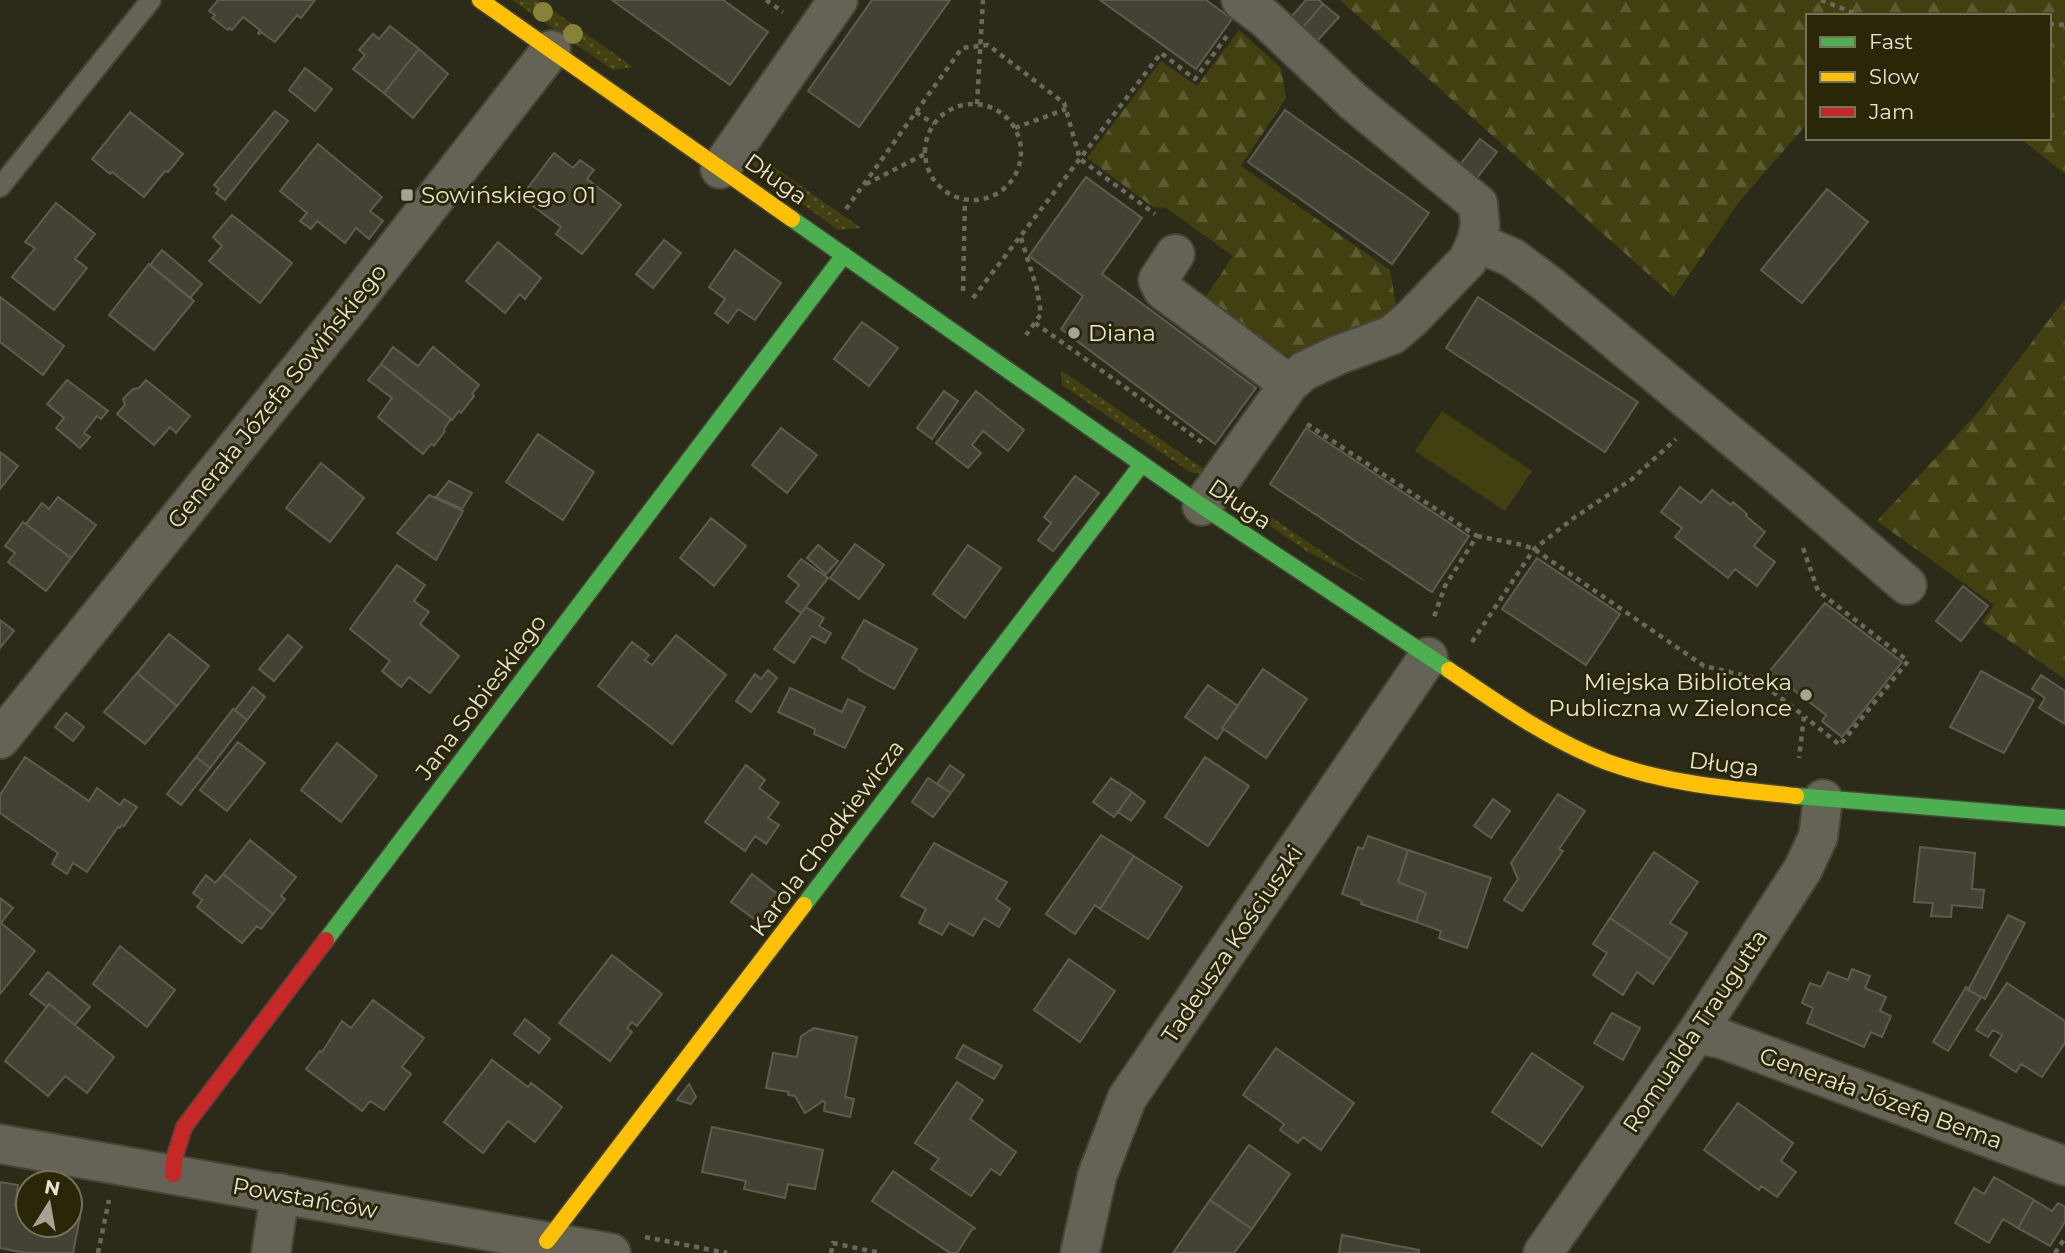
<svg xmlns="http://www.w3.org/2000/svg" width="2065" height="1253" viewBox="0 0 2065 1253" font-family="Montserrat,sans-serif">
	<defs>
		<pattern id="grass-dots" width="8" height="8" patternUnits="userSpaceOnUse" patternTransform="scale(1.75)"><rect width="8" height="8" fill="#423f10"/><path d="M2 2h.1M6 6h.1" fill="none" stroke="#5d5b32" stroke-width="1.8" stroke-linecap="round"/></pattern>
		<pattern id="forest-firs" width="22" height="20" patternUnits="userSpaceOnUse" patternTransform="scale(1.75)"><rect width="22" height="20" fill="#423f10"/><path d="M5 1l3.5 6h-7zM16 11l3.5 6h-7z" fill="#5d5b32"/></pattern>
	</defs>
	<rect width="100%" height="100%" fill="#2c2b1a"/>
	<path fill="url(#grass-dots)" d="M512,0h26l95,67 -20,3z
		M748,149l113,79 -23,2 -79,-58 -11,-15z
		M1061,370l144,100 -7,4 -8,-2 -128,-87z
		M1255,506l113,77 -60,-31 -58,-40z"/>
	<path fill="url(#forest-firs)" d="M1340,0h725v174l-45,-36h29v-122h-241v107l-69,79 -65,95z
		M1239,30l42,38 5,30 -45,68 149,104 6,34 -12,22 -95,30 -17,-4 -67,-54 28,-42 -67,-48 -13,-1 -66,-49 74,-97 36,25z
		M2065,299v380l-83,-57 12,-17 -117,-84 103,-111z"/>
	<path fill="#423f10" d="M1442,411l90,60 -27,40 -90,-60z"/>
	<path fill="#434234" stroke="#5e5c4e" stroke-width="2" d="M218,0h97l-14,18 -4,-3 -22,27 -14,-10 -2,2 -1,-1 2,-3 -17,-13 -11,13 -2,-2 -2,2 -16,-12 3,-3 -6,-4z
		M612,0h111l45,32 -38,53z
		M872,0h78l-91,127 -51,-36z
		M1100,0h106l26,19 -36,50z
		M1306,0h13l4,4 -20,23 -12,-10z
		M1323,4l16,13 -21,23 -15,-13z
		M390,26l29,23 -35,44 -31,-24 12,-14 -6,-5 14,-16 6,5z
		M419,49l29,25 -35,44 -29,-25z
		M305,68l27,21 -17,22 -26,-21z
		M1285,110l144,103 -37,51 -144,-102z
		M275,111l13,10 -63,79 -9,-7 3,-4 -5,-4z
		M130,112l53,42 -15,18 -3,-1 -21,26 -32,-25 -2,2 -18,-15z
		M1480,139l17,13 -21,27 -17,-13z
		M318,144l64,53 -12,14 13,10 -14,18 -13,-11 -11,15 -28,-22 -6,8 -11,-8 7,-8 -27,-22z
		M554,153l19,15 7,-8 14,10 -7,9 34,26 -39,49 -26,-20 5,-7 -40,-30z
		M1086,177l56,41 -40,56 154,114 -41,56 -154,-115 22,-33 -54,-40z
		M1827,189l41,33 -66,81 -41,-33z
		M56,203l39,31 -20,25 12,9 -33,42 -42,-33 23,-29 -10,-6z
		M232,215l60,48 -32,40 -51,-42 13,-15 -9,-9z
		M664,240l17,13 -28,35 -17,-14z
		M498,242l43,36 -16,21 -5,-5 -15,19 -39,-32z
		M162,250l40,34 -12,14 -40,-33z
		M735,250l46,33 -26,37 -17,-11 -10,14 -13,-10 10,-14 -16,-12z
		M149,264l45,37 -40,49 -45,-35z
		M0,297l64,49 -21,29 -43,-33z
		M1478,297l160,105 -33,50 -159,-104z
		M862,322l36,26 -29,38 -35,-27z
		M393,347l25,19 15,-19 46,38 -7,9 2,2 -13,17 -2,-2 -7,9 -71,-56z
		M381,364l70,55 -7,10 1,2 -11,15 -3,-2 -8,10 -45,-37 14,-19 -24,-18z
		M67,380l41,31 -7,8 -4,-3 -13,17 6,4 -10,11 -24,-20 8,-10 -17,-14z
		M146,380l44,36 -14,17 -6,-6 -16,18 -37,-31 8,-9 -2,-6 10,-10 6,-1z
		M944,391l14,10 -26,38 -15,-11z
		M976,391l48,39 -16,21 -25,-20 -11,14 9,8 -13,15 -32,-25z
		M781,428l36,27 -30,38 -35,-28z
		M1306,428l163,108 -37,56 -162,-108z
		M538,434l56,38 -31,48 -57,-38z
		M0,452l18,14 -18,23z
		M321,463l43,35 -34,44 -44,-34z
		M1075,476l24,17 -46,58 -15,-11 13,-17 -7,-6z
		M449,481l23,12 -10,16 -26,-12z
		M1680,487l21,16 11,-13 19,15 2,-3 14,12 -1,2 19,16 -11,14 21,16 -18,24 -22,-17 -7,9 -53,-41 7,-9 -21,-16z
		M429,495l34,16 -27,49 -39,-27z
		M58,497l38,28 -25,33 -45,-34 16,-21 7,6z
		M711,518l35,28 -32,40 -34,-28z
		M23,522l48,36 -25,33 -38,-29 7,-9 -10,-7z
		M855,544l29,21 -25,34 -29,-21z
		M818,545l20,16 -12,13 -19,-16z
		M968,545l33,23 -36,50 -32,-24z
		M1537,558l83,56 -34,51 -84,-56z
		M801,559l27,19 -27,35 -15,-11 13,-17 -11,-9z
		M397,565l28,20 -11,16 15,11 -9,12 39,32 -29,37 -21,-16 -8,10 -19,-16 8,-10 -40,-32z
		M1963,586l25,20 -27,35 -25,-20z
		M1825,603l77,59 -60,75 -20,-16 4,-6 -35,-27 -5,5 -21,-16z
		M806,607l18,11 -5,8 12,7 -6,10 -13,-7 -18,27 -20,-14z
		M0,620l14,11 -14,17z
		M864,620l53,29 -23,40 -35,-19v-2l-17,-10z
		M169,634l40,32 -32,40 -40,-33z
		M288,635l14,12 -28,34 -15,-12z
		M676,635l50,40 -54,69 -74,-58 34,-44 17,13 -4,5 7,5z
		M1263,669l44,30 -41,59 -44,-30z
		M768,670l9,8 -26,34 -15,-11 19,-27 6,5z
		M1981,671l53,29 -30,53 -54,-26z
		M137,673l40,33 -32,38 -41,-32z
		M2041,675l24,16v33l-26,-16 6,-10 -13,-9z
		M1208,685l30,21 -16,22 2,1 -7,10 -32,-22z
		M253,687l12,10 -18,23 -12,-10z
		M790,688l52,24 6,-13 17,8 -20,41 -31,-14 1,-5 -37,-17z
		M233,709l14,11 -37,48 -14,-11z
		M66,713l18,14 -11,14 -18,-14z
		M238,742l27,21 -38,48 -27,-21z
		M337,743l40,33 -36,46 -40,-32z
		M25,757l64,44 8,-13 23,17 4,-6 13,8 -13,19 -2,-1 -2,3 -2,-1 -31,45 -14,-9 -6,11 -15,-10 6,-11 -58,-40v-18z
		M196,757l14,11 -29,37 -14,-11z
		M1205,757l44,29 -41,60 -43,-29z
		M746,765l19,15 -6,8 20,15 -11,15 11,7 -13,19 -11,-8 -10,15 -40,-29z
		M950,765l14,10 -13,18 -14,-9z
		M928,778l23,15 -18,24 -21,-15z
		M1111,778l21,14 -18,25 -21,-15z
		M1132,792l13,10 -14,19 -13,-9z
		M1558,794l27,17 -26,38 4,2 -41,60 -18,-11 14,-21 -7,-16z
		M1493,799l17,12 -19,27 -17,-12z
		M1101,835l33,21 -34,53 -5,-4 -20,29 -29,-20z
		M1368,836l40,14 -10,32 28,11 -10,29 -55,-18 1,-3 -20,-7 16,-47 5,2z
		M250,840l46,37 -15,19 4,3 -12,15 -50,-40z
		M934,843l73,39 -11,17 14,10 -11,18 -15,-9 -11,18 -24,-13 -7,12 -23,-12 7,-14 -25,-13z
		M1920,847l55,6 -3,36 12,1 -2,18 -30,-3 -1,12 -20,-1 2,-13 -19,-1z
		M1408,850l83,28 -24,70 -28,-10 2,-7 -25,-9 10,-29 -28,-11z
		M1654,852l44,30 -28,41 17,10 -17,26 -60,-41z
		M1134,856l48,31 -34,52 -48,-30z
		M223,874l50,40 -12,15 -4,-3 -15,17 -45,-36 5,-7 -9,-7 13,-18 9,8z
		M752,874l33,26 -20,27 -34,-25z
		M0,898l13,10 -12,15 34,28 -35,43z
		M2008,915l17,8 -40,76 -17,-9z
		M1610,918l60,41 -17,25 -16,-12 -14,23 -30,-20 14,-22 -14,-9z
		M120,946l55,44 -28,37 -54,-43z
		M612,955l50,39 -25,32 -5,-4 -5,6 5,4 -22,29 -51,-38z
		M1069,959l46,32 -35,51 -46,-32z
		M1852,969l18,7 -5,12 21,9 -6,14 11,5 -9,21 -11,-5 -7,15 -57,-24 6,-15 -11,-5 8,-20 11,4 7,-15 20,8z
		M48,972l42,35 -15,18 -26,-21 -2,3 -17,-13z
		M2007,983l58,38v22l-23,34 -21,-13 -5,8 -26,-17 12,-20 -9,-5 -5,7 -12,-7z
		M1966,987l3,2 -1,1 13,7 -33,54 -15,-9z
		M373,1000l51,38 -22,29 9,7 -27,36 -14,-9 -8,10 -56,-42 14,-18 2,1 20,-31 9,7z
		M49,1004l65,53 -27,36 -22,-17 -17,20 -43,-35z
		M1612,1013l28,15 -17,32 -29,-17z
		M525,1019l25,20 -11,14 -25,-19z
		M814,1028l43,9 -12,60 9,2 -4,18 -26,-6 1,-9 -2,-1 -18,12 -10,-17 -7,-1 1,-3 -23,-4 7,-35 24,4 4,-21z
		M963,1045l39,21 -8,13 -38,-21z
		M1276,1048l78,55 -33,47 -18,-13 -5,6 -18,-13 4,-6 -41,-29z
		M1532,1053l51,34 -41,59 -50,-34z
		M492,1060l36,27 3,-4 31,24 -27,35 -27,-21 -25,32 -39,-31z
		M957,1082l26,18 -13,19 46,33 -16,23 -9,-6 -20,27 -40,-27 8,-10 -24,-16z
		M689,1084l7,13 -5,7 -14,-4z
		M1738,1103l55,40 -12,18 15,11 -19,25 -16,-11 -2,4 -55,-40z
		M712,1127l111,23 -8,39 -27,-5 -3,14 -41,-9 2,-8 -44,-9z
		M1249,1145l41,29 -38,55 -42,-29z
		M893,1171l83,58 -3,-1 -16,25h-7l-78,-52z
		M1994,1177l40,23 -16,28 -15,-9 -14,24 -34,-20 19,-35 10,6z
		M0,1182l18,3 -3,21 13,2v17h42v-10l10,2 -7,36h-47l-26,-5z
		M1210,1200l42,29 -18,24h-61z
		M2034,1200l18,11 6,-8 7,4v15l-15,24 -32,-18z
		M1342,1235l77,15 -1,3h2h-81z"/>
	<g fill="none" stroke-linecap="round" stroke-linejoin="round">
		<defs>
			<path id="lane" d="M0,187l151,-187"/>
			<path id="street" d="M720,169l118,-169
				M1476,242l37,16 36,27 245,203 113,97
				M1175,254l-17,26 5,10 126,94
				M1202,506l87,-122 15,-13 34,-16 54,-20 20,-17 56,-58 8,-18 4,-16 -2,-22 -124,-102 -88,-83 -25,-19
				M0,739l350,-432 201,-257
				M1696,1034l26,5 343,127
				M0,1144l611,109
				M271,1253l9,-60
				M1080,1253l17,-77 30,-78 301,-441
				M1543,1253l153,-219 107,-165 15,-32 5,-38"/>
			<path id="fast" d="M792,219l410,287 247,164
				M1796,796l269,22
				M804,905l338,-441
				M326,940l518,-685"/>
			<path id="slow" d="M480,0l312,219
				M1449,670c50,34 101,70 158,92 60,22 125,27 189,34
				M547,1241l257,-336"/>
			<path id="jam" d="M173,1174l2,-18 9,-29 142,-187"/>
		</defs>
		<use href="#lane" stroke="#464538" stroke-width="23"/>
		<use href="#street" stroke="#464538" stroke-width="42"/>
		<use href="#fast" stroke="#464538" stroke-width="19"/>
		<use href="#slow" stroke="#464538" stroke-width="19"/>
		<use href="#jam" stroke="#464538" stroke-width="19"/>
		<path stroke="#6a695e" stroke-width="4.5" stroke-dasharray="5 5" stroke-linecap="butt" d="M766,0l17,12
			M1821,0l40,16
			M2049,24l16,1
			M977,104l6,-104
			M925 152a48 48 0 1 1 96 0a48 48 0 1 1-96 0Z
			M916,112l18,12
			M1015,128l51,-19
			M866,184l59,-30
			M846,209l116,-161 26,-3 76,58 16,56 75,55
			M1021,238l16,51 4,25 -15,21
			M963,291l2,-91
			M973,298l188,-245 34,26 32,-43
			M1035,323l168,120
			M1307,424l170,112 -32,50 -11,31
			M1477,536l46,9 11,4 170,117 51,12 49,38 -5,42
			M1803,548l15,43 90,70 -68,84 -35,-28
			M1472,642l62,-93 41,-32 57,-38 44,-40
			M645,1237l82,16
			M98,1253l11,-53
			M831,1253l2,-10 47,10
			M2055,1253l10,-15"/>
		<use href="#lane" stroke="#646356" stroke-width="19"/>
		<use href="#street" stroke="#646356" stroke-width="38"/>
		<use href="#fast" stroke="#4caf50" stroke-width="16"/>
		<use href="#slow" stroke="#ffc107" stroke-width="16"/>
		<use href="#jam" stroke="#c62828" stroke-width="16"/>
	</g>
	<g fill="#868239">
		<circle cx="543" cy="12" r="10"/>
		<circle cx="573" cy="34" r="10"/>
	</g>
	<g fill="#a5a493" stroke="#292708" stroke-width="2.5">
		<rect x="400" y="188" width="14" height="14" rx="3.5"/>
		<circle cx="1074" cy="333" r="7"/>
		<circle cx="1806" cy="695" r="7"/>
	</g>
	<g text-anchor="middle" stroke-width="6" stroke-linejoin="round" paint-order="stroke">
		<g font-size="23" fill="#e6e5d4" stroke="#292708">
			<text transform="translate(776 179) rotate(35)" y="8">Długa</text>
			<text transform="translate(277 396) rotate(-51)" y="8">Generała Józefa Sowińskiego</text>
			<text transform="translate(1240 504) rotate(34)" y="8">Długa</text>
			<text transform="translate(481 697) rotate(-53)" y="8">Jana Sobieskiego</text>
			<text transform="translate(1724 764) rotate(7)" y="8">Długa</text>
			<text transform="translate(827 838) rotate(-53)" y="8">Karola Chodkiewicza</text>
			<text transform="translate(1232 944) rotate(-56)" y="8">Tadeusza Kościuszki</text>
			<text transform="translate(1695 1031) rotate(-56)" y="8">Romualda Traugutta</text>
			<text transform="translate(1881 1098) rotate(20)" y="8">Generała Józefa Bema</text>
			<text transform="translate(305 1198) rotate(10)" y="8">Powstańców</text>
		</g>
		<g font-size="23" fill="#e6e5d4" stroke="#292708" text-anchor="start">
			<text x="421" y="203">Sowińskiego 01</text>
			<text x="1088" y="341">Diana</text>
			<text x="1792" y="690" text-anchor="end">Miejska Biblioteka<tspan x="1792" dy="26">Publiczna w Zielonce</tspan></text>
		</g>
	</g>
	<rect x="1806" y="14" width="245" height="126" fill="#292708" stroke="#75735a" stroke-width="2"/>
	<rect x="1820" y="37" width="35" height="10" fill="#4caf50" stroke="#75735a" stroke-width="2"/>
	<text x="1869" y="49" font-size="21" fill="#e6e5d4">Fast</text>
	<rect x="1820" y="72" width="35" height="10" fill="#ffc107" stroke="#75735a" stroke-width="2"/>
	<text x="1869" y="84" font-size="21" fill="#e6e5d4">Slow</text>
	<rect x="1820" y="107" width="35" height="10" fill="#c62828" stroke="#75735a" stroke-width="2"/>
	<text x="1869" y="119" font-size="21" fill="#e6e5d4">Jam</text>
	<g transform="translate(49 1204) rotate(11)"><circle r="33" fill="#292708" stroke="#75735a" stroke-width="2"/>
	<path d="M0-5L12 26L0 18L-12 26Z" fill="#a5a493"/>
	<text y="-10" font-size="19" font-weight="bold" text-anchor="middle" fill="#e6e5d4">N</text>
	</g>
</svg>
